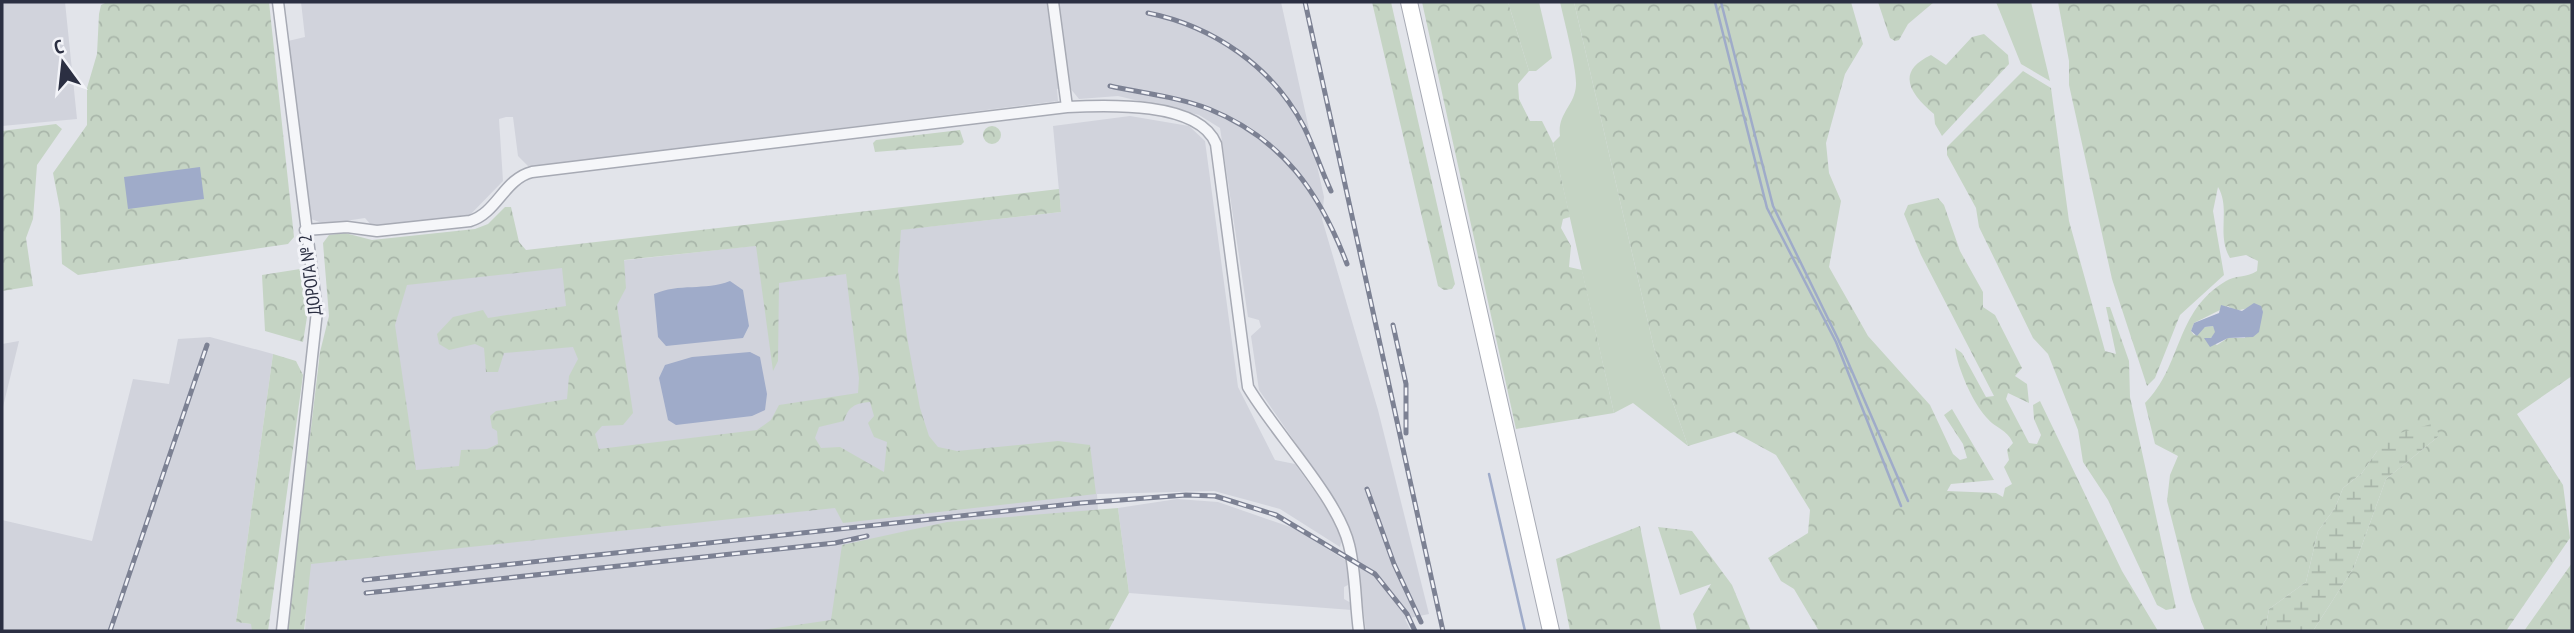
<svg xmlns="http://www.w3.org/2000/svg" width="2574" height="633" viewBox="0 0 2574 633" font-family="'PT Sans Narrow',sans-serif">
	<defs>
		<pattern id="forest-crowns" width="20" height="18" patternUnits="userSpaceOnUse" patternTransform="scale(1.75)"><rect width="20" height="18" fill="#c5d4c4"/><path d="M2 6a3 3 0 1 1 6 0M12 15a3 3 0 1 1 6 0" fill="none" stroke="#a9b6aa"/></pattern>
		<pattern id="wetland-marsh" width="20" height="14" patternUnits="userSpaceOnUse" patternTransform="scale(1.75)"><rect width="20" height="14" fill="#c5d4c4"/><path d="M1 5h8M5 5V1M11 12h8M15 12V8" fill="none" stroke="#a9b6aa"/></pattern>
	</defs>
	<rect width="100%" height="100%" fill="#e2e4ea"/>
	<path fill="#d1d3dc" d="M2,2h63l12,117 -75,7z
		M301,2h980l43,195 -2,22 56,191 51,204 -24,5 6,12h-45l-11,-85 -15,-39 -81,-117 -8,-54 10,-9 -2,-7 -11,-3 -28,-189 -21,-13 -81,-19 -39,3 -9,-11 -13,1 1,12 -529,66 -11,-11 -5,-39h-7l-7,2 4,62 -35,36 -96,9 -7,-8 -40,6 -17,-6 -20,-177 17,-4z
		M1130,116l59,10 16,15 33,246 37,73 20,4 36,50 11,25 -2,8 -60,-38 -66,-18 -117,3 6,102 -304,35h-494l10,-192 20,-3 -6,-143 732,-81 -8,-86z
		M210,337l63,17 -37,268 15,2 10,7h-259v-111l90,21 41,-162 36,5 9,-45z
		M19,341l-17,70v-67z
		M1177,499l41,3 78,27 52,33v23l-4,2v12l7,4 1,7 -223,-17 -11,-85z"/>
	<path fill="#c5d4c4" d="M1508,2h31l13,56 -16,13h-7z
		M1560,2h14l80,346 34,98 -55,-43 -19,10 -61,-270 7,-7c-3,-23 15,-30 16,-51 1,-16 -12,-65 -16,-83z
		M1996,2h35l19,79 -29,-17z"/>
	<path fill="url(#forest-crowns)" fill-rule="evenodd" d="M107,2h162l25,235 -6,7 -210,31 -16,-11 -2,-55 -7,-36 34,-48v-37l10,-34 2,-40 2,-9z
		M1372,2h19l64,282 -3,5 -8,1 -6,-4z
		M1422,2h86l21,69 -11,13 1,15 11,22h12l11,22 17,74 -7,2 -2,9 10,18 -2,21 13,3 32,143 -98,16z
		M1574,2h277l12,42 -18,30 -19,69 3,30 12,28 -12,66 39,69 62,69 23,49 7,6 7,-2 -4,-14 -19,-29 8,-6 42,71 -43,4 -4,7 49,2 7,4 2,-9 7,-4 -8,-17 5,-7 -2,-10 6,-7c-6,-14 -17,-14 -27,-26 -14,-16 -28,-48 -31,-69l7,5 24,44 8,-1 -73,-141 -17,-41 4,-9 30,-7 6,7 16,46 23,41v15l12,8 27,53 -7,8 12,8 2,19 -21,-10 -2,6 23,44 8,1 4,-9 -7,-16 -1,-14 7,-4 82,170 36,60h-339l-25,-42 -13,-8 -13,-23 40,-25 2,-23 -34,-55 -42,-23 -46,14 -34,-98z
		M1878,2h56l-26,22 -9,16 -4,1 -5,-3z
		M2058,2h514v374l-55,38 46,71 7,53 -64,93h-193l41,-64 32,-88 53,-43 -62,15 -15,22 -19,15 -8,20 -17,23 -12,51 -37,27 -4,22h-60l-13,-32 -25,-98 3,-26 8,-19 -23,-12 -10,-41c38,-38 29,-91 81,-122 9,-6 20,-3 31,-10l1,-10 -12,-6 -16,3c-14,-24 1,-49 -12,-71l-5,24 11,64 -44,40 -25,63 -8,8 -35,-107 -43,-194v-24zM2228,306l7,5 14,-3 -4,30h-17l-11,7 -12,-7h6l5,-6 -3,-6 -8,1 -11,8 -3,-4 3,-8z
		M1984,34l24,21 1,9 -67,72 -7,-12 -1,-10c-24,-20 -39,-42 -3,-59l15,10 26,-28z
		M2023,71l28,17 18,133 36,130 11,3 -10,-47h4l19,54 1,36 46,211 -10,2 -9,-5 -49,-105 -25,-38 -5,-32 -30,-76 -15,-16 -54,-111 -3,-19 -29,-53v-8z
		M56,124l6,5 -25,36 -4,54 -7,19 7,48 -31,5v-160z
		M983 135a9 9 0 1 1 18 0a9 9 0 1 1-18 0Z
		M960,130l4,12 -3,3 -86,7 -2,-9 3,-3z
		M1059,189l2,23 -160,18 -3,41 9,66 13,71 9,28 9,11 19,4 101,-10 32,4 6,49 -253,29 -8,-15 -524,56 -7,67h-17l33,-279 9,-36 -6,-73 6,-8 16,-2 27,7 103,-11 13,-5 17,-17h6l8,35 7,8zM756,246l17,125 5,-10 1,-78 67,-9 13,104 -1,15 -79,12 -8,15 -14,10 -158,19 -4,-15 7,-8 21,-1 10,-12 -16,-108 9,-17 -2,-28zM562,268l4,38 -78,12 -5,-8 -30,7 -16,17 2,10 10,6 26,-6 9,4 2,24h12l6,-19 69,-6 5,12 -9,17 -2,23 -71,12 -6,5 2,12 5,3 1,13 -11,5 -26,1 -2,16 -43,4 -21,-145 12,-40zM870,402l4,14 -6,7 6,14 13,5 -3,30 -44,-25 -19,1 -6,-10 4,-11 25,-6c4,-14 11,-18 26,-19z
		M300,269l7,48 -4,25 -38,-11 -3,-56z
		M273,354l23,7 7,14 -35,256h-16l-1,-7 -15,-2z
		M1118,508l11,85 -21,38h-352l75,-11 11,-75 105,-23z
		M1640,526l21,105h-91l-14,-72z
		M1658,527l34,4 40,54 19,46h-54l-4,-17 18,-30 -31,11z
		M2572,563v68h-48z"/>
	<path fill="url(#wetland-marsh)" d="M2435,423l4,13 -53,43 -32,88 -41,64h-48l4,-22 37,-27 12,-51 17,-23 8,-20 19,-15 15,-22 19,-17z"/>
	<path fill="#9fabc9" d="M200,167l4,32 -76,10 -4,-32z
		M730,281l13,9 6,36 -6,12 -77,8 -8,-9 -4,-43c25,-11 51,-3 76,-13z
		M2254,303l7,3 2,6 -4,20 -6,5 -25,1 -18,9 -6,-9h7l4,-6 -2,-6 -8,1 -8,9 -6,-5 3,-8 25,-10 2,-8 21,6z
		M750,352l10,5 7,37 -2,16 -13,6 -76,9 -8,-5 -9,-42 6,-13 27,-8z"/>
	<g fill="none" stroke-linecap="round" stroke-linejoin="round">
		<path stroke="#9fabc9" stroke-width="2.5" d="M1715,2l52,206 69,134 65,164
			M1721,2l52,204 65,133 70,162
			M1489,474l36,157"/>
		<defs>
			<path id="minor" d="M278,2l39,309 -35,320
				M1053,2l14,105
				M305,230l42,-3 30,4 93,-10c27,-8 34,-42 62,-49l535,-65c40,-2 132,-6 149,37l32,243c27,46 90,111 101,158 7,28 6,58 10,86"/>
			<path id="secondary" d="M1409,2l142,629"/>
		</defs>
		<use href="#minor" stroke="#a7aab4" stroke-width="13"/>
		<use href="#secondary" stroke="#a7aab4" stroke-width="18"/>
		<use href="#minor" stroke="#f5f6f9" stroke-width="10"/>
		<use href="#secondary" stroke="#fff" stroke-width="16"/>
		<defs>
			<path id="rail" d="M1305,2l138,629
				M1148,13c65,13 125,54 156,114 10,20 17,43 27,64
				M1110,86c32,7 69,11 99,23 74,30 111,84 138,155
				M1393,325l13,59v49
				M1367,489l27,75 27,58
				M364,580l717,-77 105,-8 29,1 61,19 99,59 32,40 8,17
				M366,593l469,-50 32,-7
				M110,631l97,-286"/>
		</defs>
		<use href="#rail" stroke="#7c8193" stroke-width="5"/>
		<use href="#rail" stroke="#f2f3f8" stroke-width="2.5" stroke-dasharray="8" stroke-linecap="butt"/>
	</g>
	<g text-anchor="middle" stroke-width="6" stroke-linejoin="round" paint-order="stroke">
		<g font-size="18" fill="#2b2f42" stroke="#f2f3f8">
			<text transform="translate(310 275) rotate(-97)" y="6">ДОРОГА № 2</text>
		</g>
	</g>
	<rect width="2574" height="633" fill="none" stroke="#2b2f42" stroke-width="7"/>
	<g transform="translate(63 63) rotate(345)" stroke="#f2f3f8" stroke-width="5" paint-order="stroke">
	<path d="M0-5L12 26L0 18L-12 26Z" fill="#2b2f42"/>
	<text y="-10" font-size="19" font-weight="bold" text-anchor="middle" fill="#2b2f42">С</text>
	</g>
</svg>
